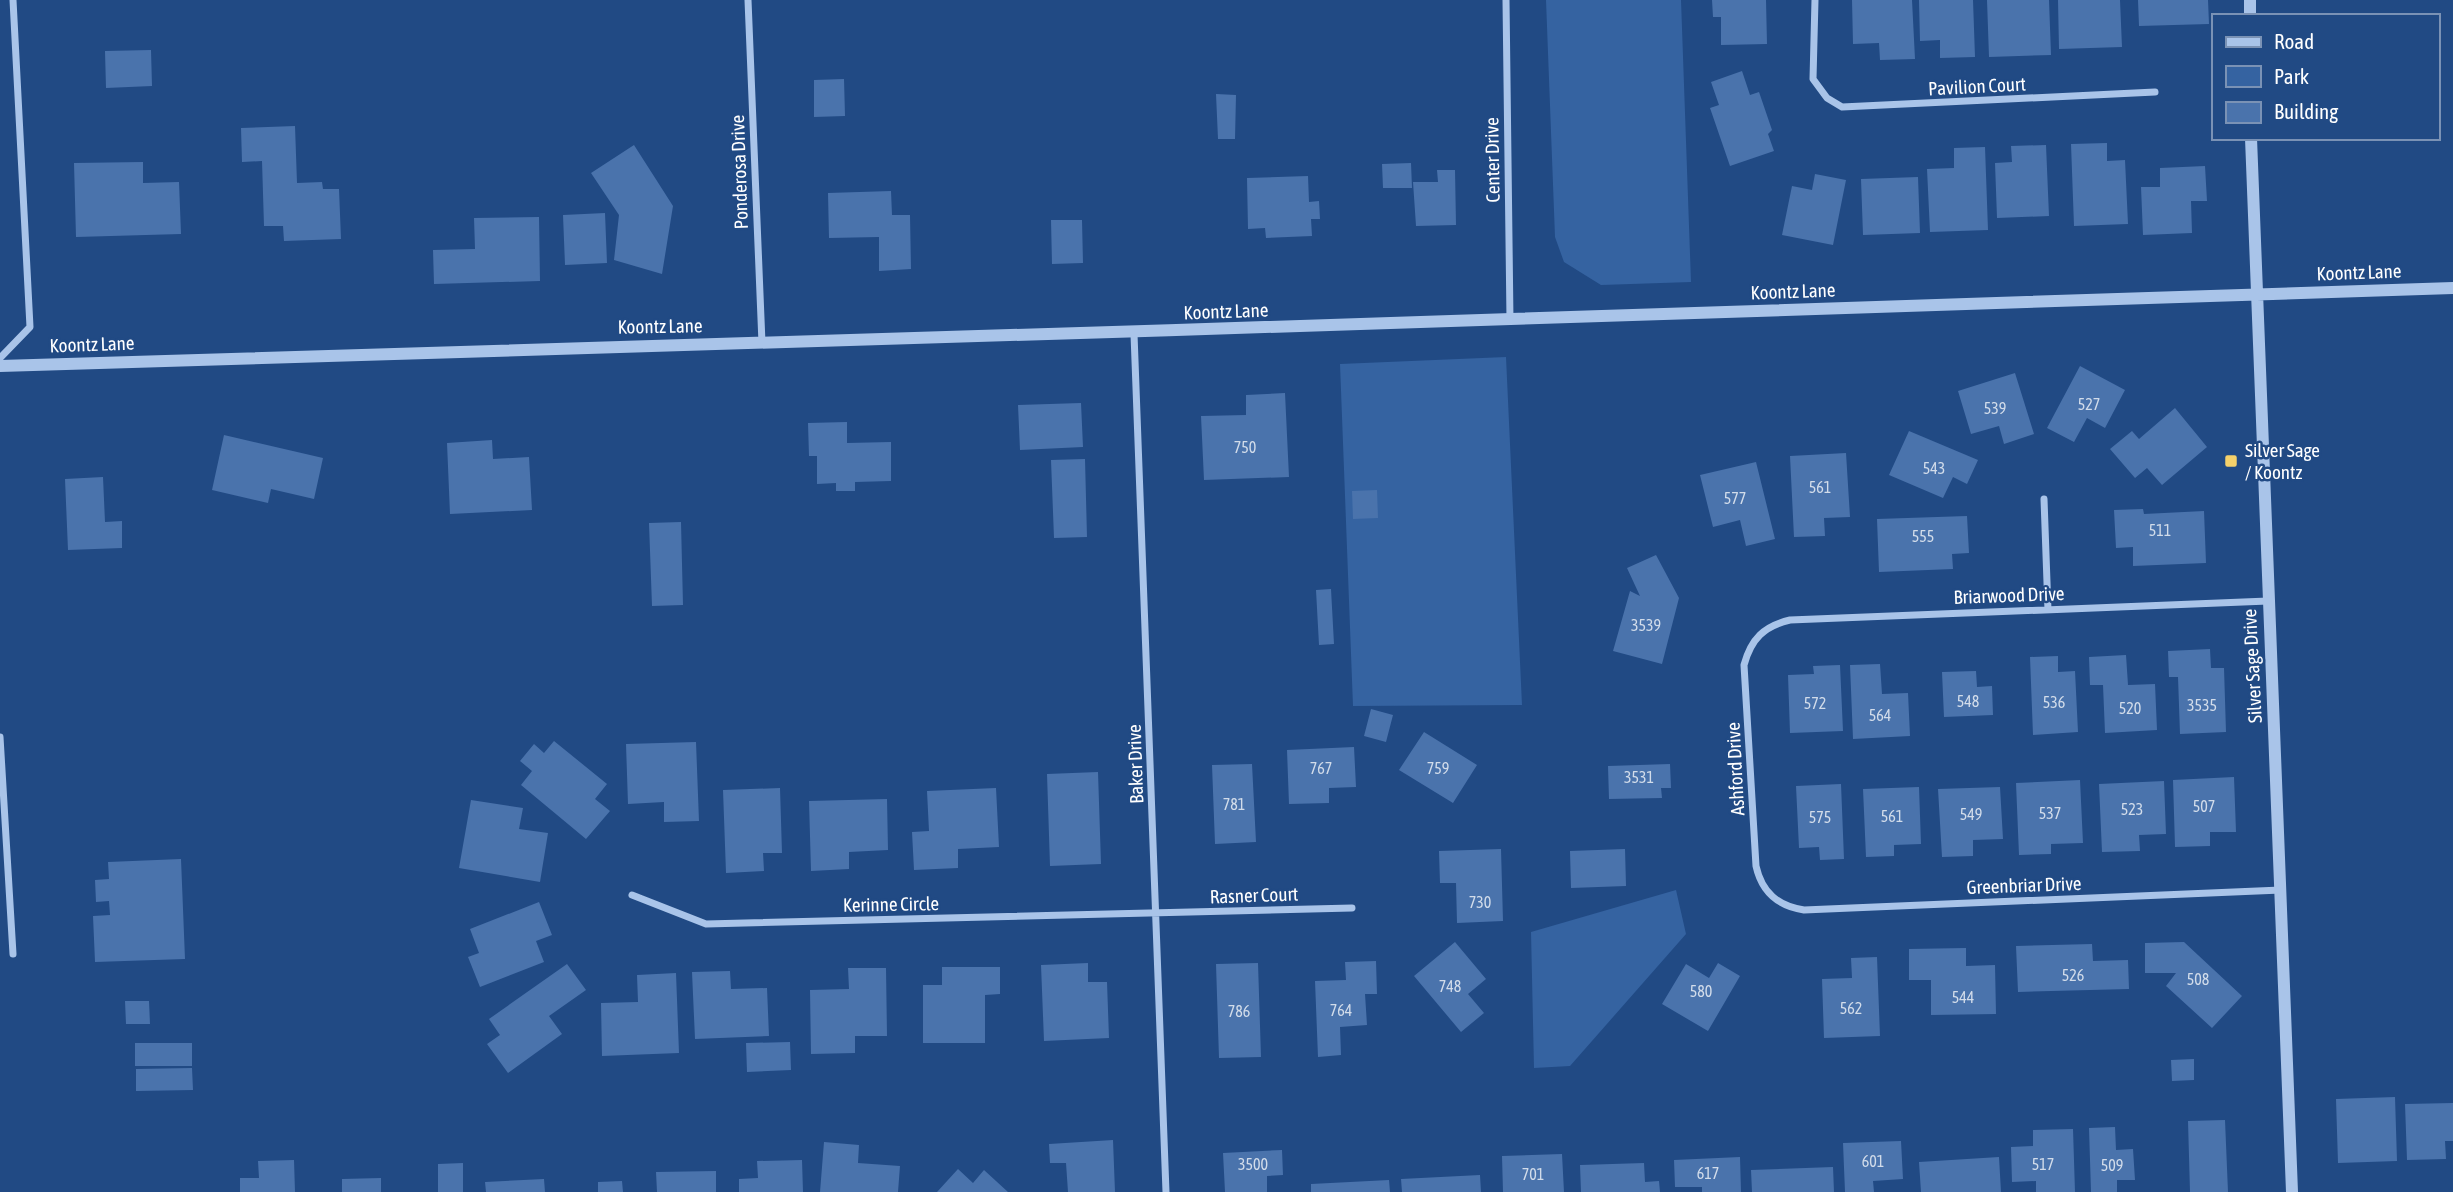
<svg xmlns="http://www.w3.org/2000/svg" width="2453" height="1192" viewBox="0 0 2453 1192" font-family="'Asap Condensed',sans-serif">
	<rect width="100%" height="100%" fill="#214a84"/>
	<path fill="#3563a1" d="M1546,0h135l10,282 -90,3 -37,-23 -9,-25z
		M1506,357l16,348 -169,1 -13,-342z
		M1676,890l10,44 -116,132 -36,2 -3,-136z"/>
	<path fill="#4a73ac" d="M1712,0h54l1,44 -46,1v-28h-8z
		M1852,0h60l3,59 -35,1 -1,-17 -26,1z
		M1919,0h54l2,57 -35,1v-18l-20,1z
		M1987,0h62l2,55 -62,2z
		M2058,0h62l2,47 -63,2z
		M2138,0h70l1,24 -70,2z
		M151,50l1,36 -46,2 -1,-37z
		M1742,71l8,24 9,-3 13,38 -4,4 6,17 -44,15 -20,-58 9,-3 -8,-23z
		M844,79l1,37 -31,1v-37z
		M1216,94l20,1 -1,44h-17z
		M295,126l2,57 25,-1 1,7h16l2,50 -57,2 -1,-15h-19l-2,-65 -20,1 -1,-34z
		M2107,143v18l18,-1 3,64 -54,2 -3,-82z
		M634,145l39,61 -11,68 -48,-14 5,-45 -28,-42z
		M2046,145l3,71 -52,2 -2,-55 17,-1 -1,-16z
		M1985,147l3,83 -58,2 -3,-63 27,-1v-20z
		M143,162v21l36,-1 2,52 -105,3 -2,-74z
		M1411,163l1,25h-29l-1,-24z
		M2205,166l2,35h-16l1,32 -49,2 -2,-48h19v-19z
		M1437,170h18l1,55 -40,1 -3,-44h25z
		M1815,174l31,6 -13,65 -51,-10 10,-49 20,4z
		M1308,176l1,26 10,-1 1,18h-9l1,17 -46,2 -1,-10 -17,1 -1,-51z
		M1918,177l2,56 -57,2 -2,-56z
		M891,191l1,24h18l1,54 -32,2v-34l-50,1 -1,-45z
		M605,213l2,50 -42,2 -2,-50z
		M539,217l1,64 -106,3 -1,-34 42,-1 -1,-31z
		M1051,220h31l1,43 -31,1z
		M2080,366l45,24 -20,38 -18,-10 -13,24 -27,-14z
		M2015,373l19,61 -30,10 -5,-18 -28,8 -13,-43z
		M1285,393l4,84 -85,3 -3,-64 45,-1v-20z
		M1081,403l2,44 -63,3 -2,-45z
		M2175,408l32,39 -45,38 -15,-17 -12,10 -25,-29 22,-18 7,8z
		M847,422v21l44,-1v39l-36,1v9h-19v-8l-19,1v-28h-8l-1,-33z
		M1909,431l69,29 -11,24 -14,-7 -10,21 -54,-23z
		M224,435l99,23 -9,41 -43,-10 -3,14 -56,-13z
		M492,440l1,19 36,-2 3,53 -82,4 -3,-71z
		M1846,453l4,64 -26,1 1,18 -31,1 -4,-81z
		M1085,459l2,78 -33,1 -3,-78z
		M1756,462l19,77 -29,7 -6,-26 -27,7 -13,-52z
		M103,477l2,45 17,-1v27l-54,2 -3,-71z
		M1377,490l1,28 -25,1 -1,-28z
		M2143,509l1,5 60,-3 2,52 -73,3v-19l-17,1 -2,-38z
		M1967,516l2,37 -17,1 1,15 -74,3 -2,-53z
		M681,522l2,83 -31,1 -3,-83z
		M1656,555l23,43 -17,66 -49,-13 17,-60 10,5 -13,-28z
		M1331,589l3,55 -15,1 -3,-55z
		M2210,649l1,19h13l2,64 -46,2 -2,-57h-9l-1,-26z
		M2126,655l2,30 27,-1 2,46 -52,3 -2,-48h-13l-1,-28z
		M2058,656v16l17,-1 3,61 -45,3 -3,-78z
		M1880,664l2,30 26,-1 2,43 -57,3 -3,-74z
		M1840,665l3,66 -53,2 -2,-58 26,-1 -1,-8z
		M1976,671l1,16 15,-1 1,29 -49,2 -2,-45z
		M1371,709l22,6 -7,27 -22,-6z
		M1424,732l53,33 -24,38 -54,-33z
		M554,741l53,43 -12,15 15,12 -24,28 -65,-54 11,-14 -12,-10 14,-17 10,9z
		M696,742l3,79 -35,1v-20l-36,2 -2,-60z
		M1354,747l2,40 -27,1v15l-40,1 -2,-54z
		M1252,764l4,78 -41,2 -3,-79z
		M1670,764l1,24h-10l1,10 -53,1 -1,-33z
		M1098,772l3,92 -51,2 -3,-92z
		M2234,777l2,55h-26v14l-35,1 -2,-67z
		M2080,780l3,63 -32,1v10l-32,1 -3,-72z
		M2164,781l2,53 -27,1 1,16 -38,1 -3,-68z
		M1841,784l3,75 -24,1 -1,-13 -20,1 -3,-62z
		M1919,787l2,57 -27,1v11l-28,1 -3,-68z
		M2000,787l3,52 -30,1v16l-31,1 -4,-68z
		M780,788l2,65h-19l1,18 -38,2 -3,-83z
		M996,788l3,59 -41,2v19l-44,2 -2,-38 17,-1 -2,-40z
		M887,799l1,51 -39,2v17l-38,2 -2,-70z
		M471,800l52,8 -4,21 29,4 -8,49 -81,-14z
		M1501,849l2,72 -46,2 -1,-40h-16l-1,-32z
		M1625,849l1,37 -55,2 -1,-37z
		M181,859l4,100 -90,3 -2,-46 17,-1 -1,-14 -13,1 -1,-22 14,-1 -1,-17z
		M539,902l13,33 -16,6 8,21 -64,25 -12,-30 11,-4 -9,-24z
		M1455,942l31,37 -18,15 16,19 -23,19 -47,-56z
		M2184,942l58,54 -30,32 -46,-42 10,-13h-31v-30z
		M2092,944l1,17 35,-1 1,29 -111,3 -2,-46z
		M1966,948v18l29,-1 1,49 -65,1v-35h-22v-31z
		M1877,957l3,79 -56,2 -2,-59 30,-1 -1,-20z
		M1376,961l1,33h-12l2,31 -27,2 1,28 -23,2 -3,-76 31,-1 -1,-18z
		M1088,963v19h19l2,56 -65,3 -3,-76z
		M1258,963l3,94 -42,1 -3,-94z
		M1718,963l22,13 -32,55 -46,-27 24,-40 23,14z
		M567,964l19,26 -37,26 13,18 -54,39 -21,-29 13,-9 -11,-16z
		M942,967h58v27l-15,1v48h-62v-58h19z
		M848,968h38l1,68h-32v17l-44,1 -1,-64 39,-1z
		M730,971l1,18 36,-1 2,48 -74,3 -3,-67z
		M676,973l3,80 -77,3 -1,-53 37,-1 -1,-27z
		M125,1001h24l1,23h-24z
		M790,1042l1,28 -44,2 -1,-29z
		M135,1043h57v23h-57z
		M2194,1059v21l-22,1 -1,-21z
		M192,1068l1,22 -57,1v-22z
		M2395,1097l2,64 -59,2 -2,-64z
		M2453,1103v38h-8l1,18 -39,1 -2,-56z
		M2225,1120l3,72h-38l-2,-71z
		M2115,1127l1,23 17,-1 2,31h-18v12h-26l-2,-64z
		M2073,1129l2,63h-39v-11l-24,1 -1,-35 22,-1v-16z
		M1113,1140l2,52h-47l-2,-29h-16l-1,-19z
		M1901,1141l2,38 -30,2 1,11h-29l-2,-49z
		M824,1142l35,3 -1,18 42,3 -2,26h-78z
		M1282,1150l1,25 -16,1v16h-42l-2,-39z
		M1562,1154l2,38h-61l-1,-36z
		M1740,1157l1,35h-39v-5h-27l-1,-27z
		M1999,1157l2,35h-80l-2,-30z
		M294,1160l1,32h-55v-14h19l-1,-17z
		M802,1160l1,32h-64v-13l19,-1 -1,-17z
		M463,1163v29h-25v-28z
		M1644,1163l1,19 14,-1 1,11h-79l-1,-27z
		M1833,1167l1,25h-82l-1,-22z
		M958,1169l15,14 11,-13 24,22h-71z
		M716,1171v21h-59l-1,-20z
		M1480,1175l1,17h-79l-1,-13z
		M381,1178v14h-39v-13z
		M544,1179l1,13h-59l-1,-10z
		M1389,1180l1,12h-79v-8z
		M622,1181l1,11h-25v-10z"/>
	<g fill="none" stroke-linecap="round" stroke-linejoin="round">
		<path stroke="#a9c4e9" stroke-width="7" d="M748,0l14,343
			M1506,0l4,320
			M1815,0l-2,79 14,19 15,9 313,-15
			M1134,334l32,858
			M0,358l30,-31 -17,-327
			M2044,499l4,111
			M2268,601l-478,19c-26,6 -39,19 -46,45l12,201c6,27 22,40 48,44l477,-20
			M0,737l13,217
			M632,895l74,29 646,-16"/>
		<path stroke="#a9c4e9" stroke-width="12" d="M2250,16v-16
			M2251,138l41,1054
			M0,366c818,-27 1635,-47 2453,-78"/>
	</g>
	<rect fill="#f5d16b" stroke="#214a84" stroke-width="2.5" x="2224" y="454" width="14" height="14" rx="3.5"/>
	<g text-anchor="middle" stroke-width="5" stroke-linejoin="round" paint-order="stroke">
		<g font-size="16" fill="#d2dcea">
			<text x="2089" y="410">527</text>
			<text x="1995" y="414">539</text>
			<text x="1245" y="453">750</text>
			<text x="1934" y="474">543</text>
			<text x="1820" y="493">561</text>
			<text x="1735" y="504">577</text>
			<text x="2160" y="536">511</text>
			<text x="1923" y="542">555</text>
			<text x="1646" y="631">3539</text>
			<text x="1968" y="707">548</text>
			<text x="2054" y="708">536</text>
			<text x="1815" y="709">572</text>
			<text x="2202" y="711">3535</text>
			<text x="2130" y="714">520</text>
			<text x="1880" y="721">564</text>
			<text x="1321" y="774">767</text>
			<text x="1438" y="774">759</text>
			<text x="1639" y="783">3531</text>
			<text x="1234" y="810">781</text>
			<text x="2204" y="812">507</text>
			<text x="2132" y="815">523</text>
			<text x="2050" y="819">537</text>
			<text x="1971" y="820">549</text>
			<text x="1892" y="822">561</text>
			<text x="1820" y="823">575</text>
			<text x="1480" y="908">730</text>
			<text x="2073" y="981">526</text>
			<text x="2198" y="985">508</text>
			<text x="1450" y="992">748</text>
			<text x="1701" y="997">580</text>
			<text x="1963" y="1003">544</text>
			<text x="1851" y="1014">562</text>
			<text x="1341" y="1016">764</text>
			<text x="1239" y="1017">786</text>
			<text x="1873" y="1167">601</text>
			<text x="1253" y="1170">3500</text>
			<text x="2043" y="1170">517</text>
			<text x="2112" y="1171">509</text>
			<text x="1708" y="1179">617</text>
			<text x="1533" y="1180">701</text>
		</g>
		<g font-size="19" fill="#fff" stroke="#214a84">
			<text transform="translate(1977 86) rotate(-3)" y="7">Pavilion Court</text>
			<text transform="translate(1492 160) rotate(-91)" y="7">Center Drive</text>
			<text transform="translate(739 172) rotate(-92)" y="7">Ponderosa Drive</text>
			<text transform="translate(2359 272) rotate(-2)" y="7">Koontz Lane</text>
			<text transform="translate(1793 291) rotate(-2)" y="7">Koontz Lane</text>
			<text transform="translate(1226 311) rotate(-2)" y="7">Koontz Lane</text>
			<text transform="translate(660 326) rotate(-1)" y="7">Koontz Lane</text>
			<text transform="translate(92 344) rotate(-2)" y="7">Koontz Lane</text>
			<text transform="translate(2009 595) rotate(-2)" y="7">Briarwood Drive</text>
			<text transform="translate(2252 666) rotate(-93)" y="7">Silver Sage Drive</text>
			<text transform="translate(1135 764) rotate(-92)" y="7">Baker Drive</text>
			<text transform="translate(1735 769) rotate(-93)" y="7">Ashford Drive</text>
			<text transform="translate(2024 885) rotate(-2)" y="7">Greenbriar Drive</text>
			<text transform="translate(1254 895) rotate(-2)" y="7">Rasner Court</text>
			<text transform="translate(891 904) rotate(-1)" y="7">Kerinne Circle</text>
		</g>
		<g font-size="19" fill="#fff" stroke="#214a84" text-anchor="start">
			<text x="2245" y="457">Silver Sage<tspan x="2245" dy="22">/ Koontz</tspan></text>
		</g>
	</g>
	<rect x="2212" y="14" width="228" height="126" fill="#214a84" stroke="#7a92b5" stroke-width="2"/>
	<rect x="2226" y="37" width="35" height="10" fill="#a9c4e9" stroke="#7a92b5" stroke-width="2"/>
	<text x="2274" y="49" font-size="21" fill="#ffffff">Road</text>
	<rect x="2226" y="66" width="35" height="21" fill="#3563a1" stroke="#7a92b5" stroke-width="2"/>
	<text x="2274" y="84" font-size="21" fill="#ffffff">Park</text>
	<rect x="2226" y="102" width="35" height="21" fill="#4a73ac" stroke="#7a92b5" stroke-width="2"/>
	<text x="2274" y="119" font-size="21" fill="#ffffff">Building</text>
</svg>
